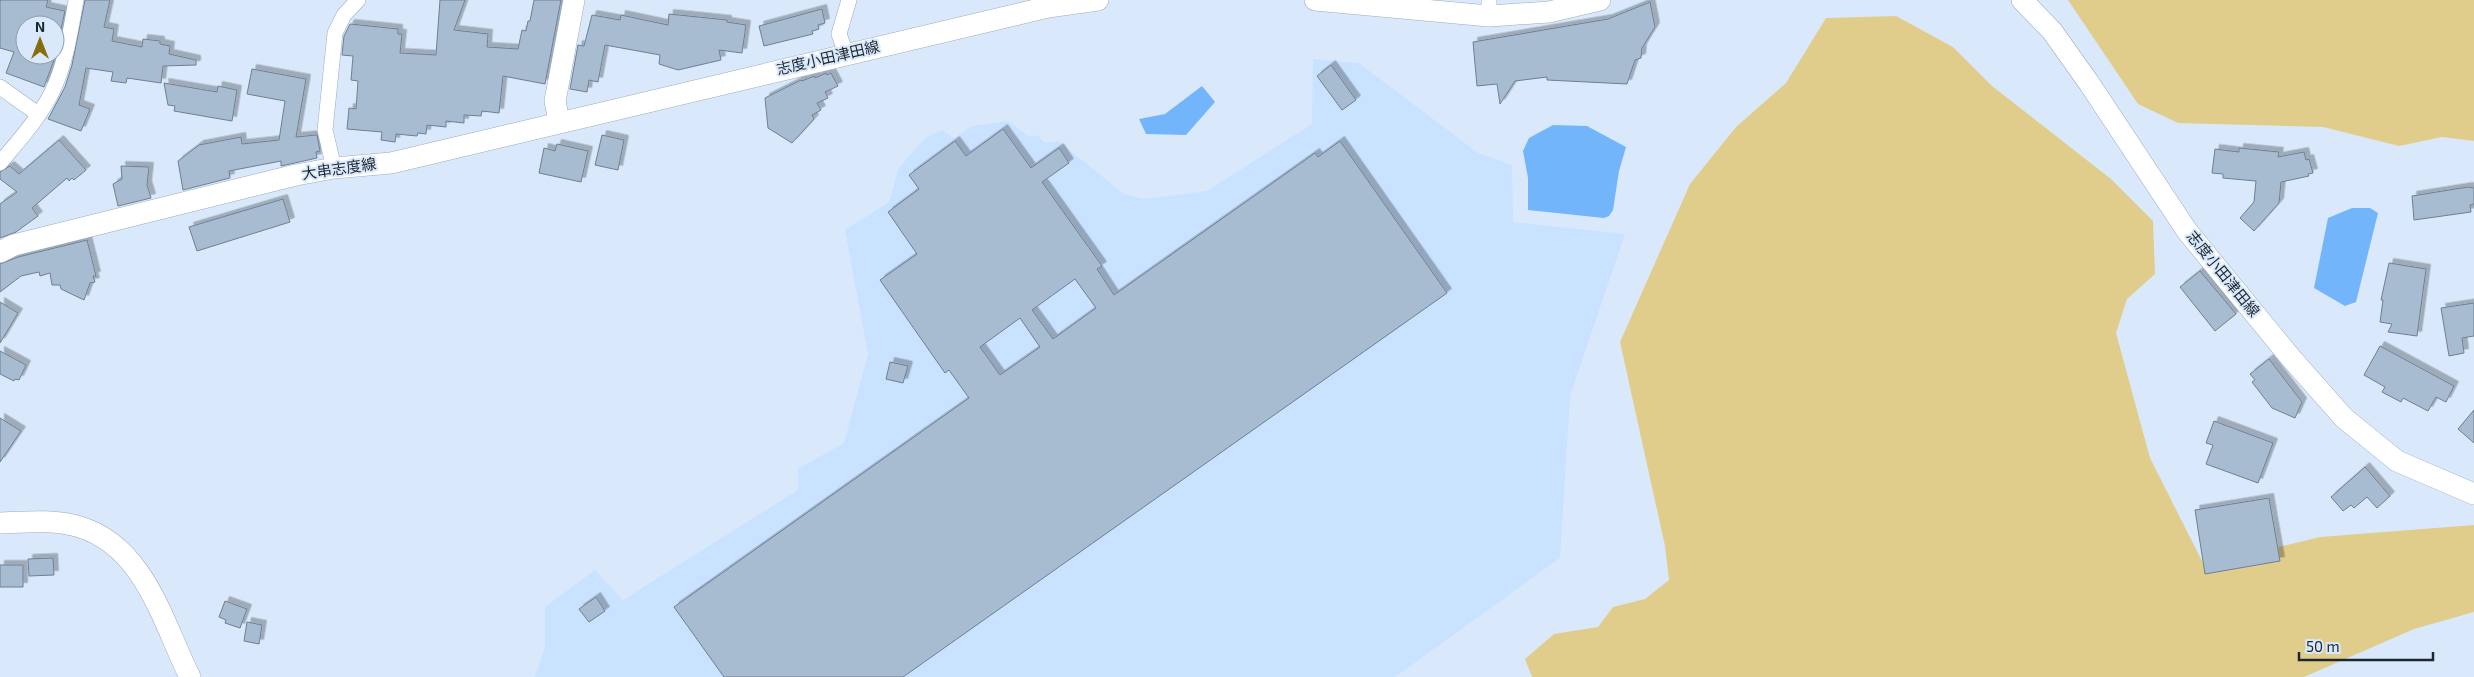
<svg xmlns="http://www.w3.org/2000/svg" width="2474" height="677" viewBox="0 0 2474 677" font-family="'Exo 2','Noto Sans JP',sans-serif">
	<defs>
		<filter id="shadow"><feDropShadow dx="4.5" dy="-4.5" stdDeviation="0" flood-color="#0004"/></filter>
	</defs>
	<rect width="100%" height="100%" fill="#d9e9fb"/>
	<path fill="#c9e2ff" d="M1313,59l46,4 119,90 34,12 1,57 112,12 -55,162 -10,162 -165,119h-860l10,-30v-40l50,-37 28,30 175,-110v-21l46,-26 24,-89 -23,-124 44,-28 10,-34 26,-30 17,-8 12,8 18,-12 36,-5 22,16 7,-2 8,8 13,-2 66,53 20,5 63,-8 105,-67z"/>
	<path fill="#e1cd8b" d="M2068,0h406v141l-32,-4 -43,9 -76,-19 -145,-4 -40,-19z
		M1896,16l57,31 39,39 119,93 42,42 2,53 -28,25 -11,34 34,125 54,107 116,-28 154,-12v87l-60,17 -110,48h-772l-7,-18 29,-25 44,-7 15,-20 32,-8 24,-19 -4,-34 -45,-204 70,-158 46,-57 50,-44 40,-65z"/>
	<path fill="#73b5fb" d="M1202,86l13,16 -29,33 -40,-1 -7,-15 26,-5z
		M1553,125l34,1 39,21 -7,24 -6,39 -4,6 -5,2 -76,-8v-32l-5,-27 6,-13z
		M2352,208h18l8,5 -22,89 -11,4 -31,-18 14,-70z"/>
	<path fill="#a8bcd1" stroke="#6d7f93" fill-rule="evenodd" filter="url(#shadow)" d="M0,0h48l-2,7 19,4 -11,49 -10,27 -38,-14 8,-21 -14,-4zM25,25h30v30h-30z
		M85,0h25l-6,27 10,2 -2,12 30,6 1,-8 17,2v3l10,2 -1,8 27,6v5l-33,1 -2,17 -34,-5 -1,5 -15,-2 2,-9 -27,-4 -7,37 11,4 -9,22 -33,-12 17,-32 7,-22z
		M440,0h25l-11,30 34,4 -1,13 31,2 4,-19 4,1 2,-10h2l4,-21h27l-16,84 -42,-8 -4,37 -17,-2 -1,5 -17,-1v8l-18,-2v6l-19,-2 -1,9 -8,-1 -1,3 -21,-2 -1,8 -14,-2 1,-8 -35,-3 2,-21 7,1 2,-28 -7,-1 2,-24 -11,-1 2,-19 6,-12 48,5v5h4l-2,19 36,2z
		M1650,2l5,25 -13,21 -1,10 -6,2 -8,24 -80,-4v-3l-32,4 -15,23 -3,-20 -20,2 -4,-44 135,-23z
		M822,9l3,14 -7,2 1,4 -7,2 1,3 -49,12 -5,-20z
		M669,14l58,6v2l19,3 -4,28 -23,-3 2,10 -43,10 -19,-6 1,-9 -55,-10 -7,37 -9,-2 -2,12 -17,-3 8,-44 6,1 8,-31 28,5 1,-5 47,10z
		M1331,65l25,35 -14,10 -25,-34z
		M252,69l54,10 -10,58 21,-2 3,16 -4,1 1,6 -36,8v-5l-52,10 1,7 -47,12 -5,-29 21,-16 42,-8 1,7 37,-4 6,-39 -38,-7z
		M826,73l1,2 4,-2 7,13 -13,6 3,6 -11,5 4,7 -9,5 2,4 -22,24 -24,-15 -3,-30 36,-18 1,1 12,-5 1,2z
		M164,83l53,9 1,-6 19,4 -5,31 -58,-10 1,-5 -7,-1z
		M1003,129l28,39 28,-20 10,15 -27,19 60,84 -5,3 17,26 201,-142 3,4 22,-16 107,152 -544,384h-179l-50,-70 295,-209 -20,-28 -4,3 -65,-93 37,-26 -29,-42 31,-23 -10,-14 46,-34 11,15zM1075,279l21,29 -43,31 -21,-29zM1020,318l20,29 -40,28 -20,-28z
		M602,135l22,5 -6,30 -23,-5z
		M59,140l27,30 -12,10 -2,-2 -3,3 -2,-3 -35,30 6,8 -22,16 -16,6v-34l17,-12 -17,-13v-7l10,-6 9,8z
		M557,144l31,7 -7,31 -42,-9 5,-25 11,3z
		M2239,148l40,4 -1,5 26,-5 2,8 3,-1 4,14 -5,1 1,2 -28,6 -2,21 -25,28 -14,-13 14,-16 2,-21 -33,-3v-4l-11,-1 3,-24 24,3z
		M121,166l28,1 -2,18 4,13 -33,8 -5,-22 9,-5z
		M2468,187l6,1v16l-4,1 1,7 -57,8 -2,-24z
		M283,199l7,23 -93,29 -8,-24z
		M87,240l9,36h-3l2,6 -5,1 -6,17 -23,-11 -1,-4h-8l-2,-12 -10,3 -1,-4 -18,4 -21,16v-28l18,-7z
		M2389,263l37,6 -9,67 -29,-4 4,-8 -12,-2 3,-22h-2z
		M2200,271l36,43 -21,17 -35,-44z
		M0,302l18,11 -18,30z
		M2474,303v33l-12,2 2,15 -15,3 -8,-48z
		M2380,346l74,40 -8,16 -10,-5 -8,14 -25,-13 -2,4 -19,-10 3,-5 -21,-12z
		M0,351l26,14 -7,15 -4,-1 -1,2 -14,-7z
		M2269,359l33,43 -7,16 -23,-10 -20,-26 3,-2 -5,-6z
		M890,362l18,4 -5,17 -17,-4z
		M2474,410v33l-16,-14z
		M0,418l21,13 -21,31z
		M2214,421l59,22 -15,40 -52,-19 7,-19 -7,-2z
		M2365,467l25,29 -13,12 -10,-11 -13,11 -3,-3 -8,6 -12,-14z
		M2269,498l11,63 -75,13 -10,-64z
		M53,558l1,17 -25,1 -1,-17z
		M0,565h23v22h-23z
		M596,597l9,14 -16,11 -10,-13z
		M225,601l22,8 -7,19 -15,-5 1,-3 -7,-3z
		M247,622l15,3 -3,19 -15,-3z"/>
	<g fill="none" stroke-linecap="round" stroke-linejoin="round">
		<defs>
			<path id="street" d="M1489,0v16
				M846,54l-7,-20 10,-34
				M0,87l38,27
				M0,163c20,-24 44,-50 56,-80 11,-27 15,-55 20,-83
				M334,168l-9,-38 10,-97 9,-18 14,-15"/>
			<path id="secondary" d="M1315,0l174,16 60,-4 51,-12
				M2022,0l30,31 37,52 98,148 104,127 53,60 53,43 77,33
				M559,121l-4,-20 19,-101
				M0,252l14,-7 282,-70 38,-7 57,-5 657,-156 50,-7
				M0,523c26,-1 55,-4 80,4 65,20 83,96 110,150"/>
		</defs>
		<use href="#street" stroke="#99acc1" stroke-width="16"/>
		<use href="#secondary" stroke="#99acc1" stroke-width="22"/>
		<use href="#street" stroke="#fff" stroke-width="15"/>
		<use href="#secondary" stroke="#fff" stroke-width="21"/>
	</g>
	<g text-anchor="middle" stroke-width="4" stroke-linejoin="round" paint-order="stroke">
		<g font-size="15" fill="#1e262e" stroke="#d9e9fb">
			<text transform="translate(828 58) rotate(-13)" y="5">志度小田津田線</text>
			<text transform="translate(339 169) rotate(-8)" y="5">大串志度線</text>
			<text transform="translate(2223 274) rotate(51)" y="5">志度小田津田線</text>
		</g>
	</g>
	<g transform="translate(40 40)"><circle r="24" fill="#d9e9fb" stroke="#8e9ba9"/>
	<path d="M0-4L9 19L0 12L-9 19Z" fill="#856d09"/>
	<text y="-8" font-size="14" font-weight="bold" text-anchor="middle" fill="#1e262e">N</text>
	</g>
	<path d="M2299 652v8h134v-8" fill="none" stroke="#1e262e" stroke-width="2.5"/>
	<text x="2306" y="652" font-size="15" fill="#1e262e" stroke="#d9e9fb" stroke-width="4" paint-order="stroke">50 m</text>
</svg>
